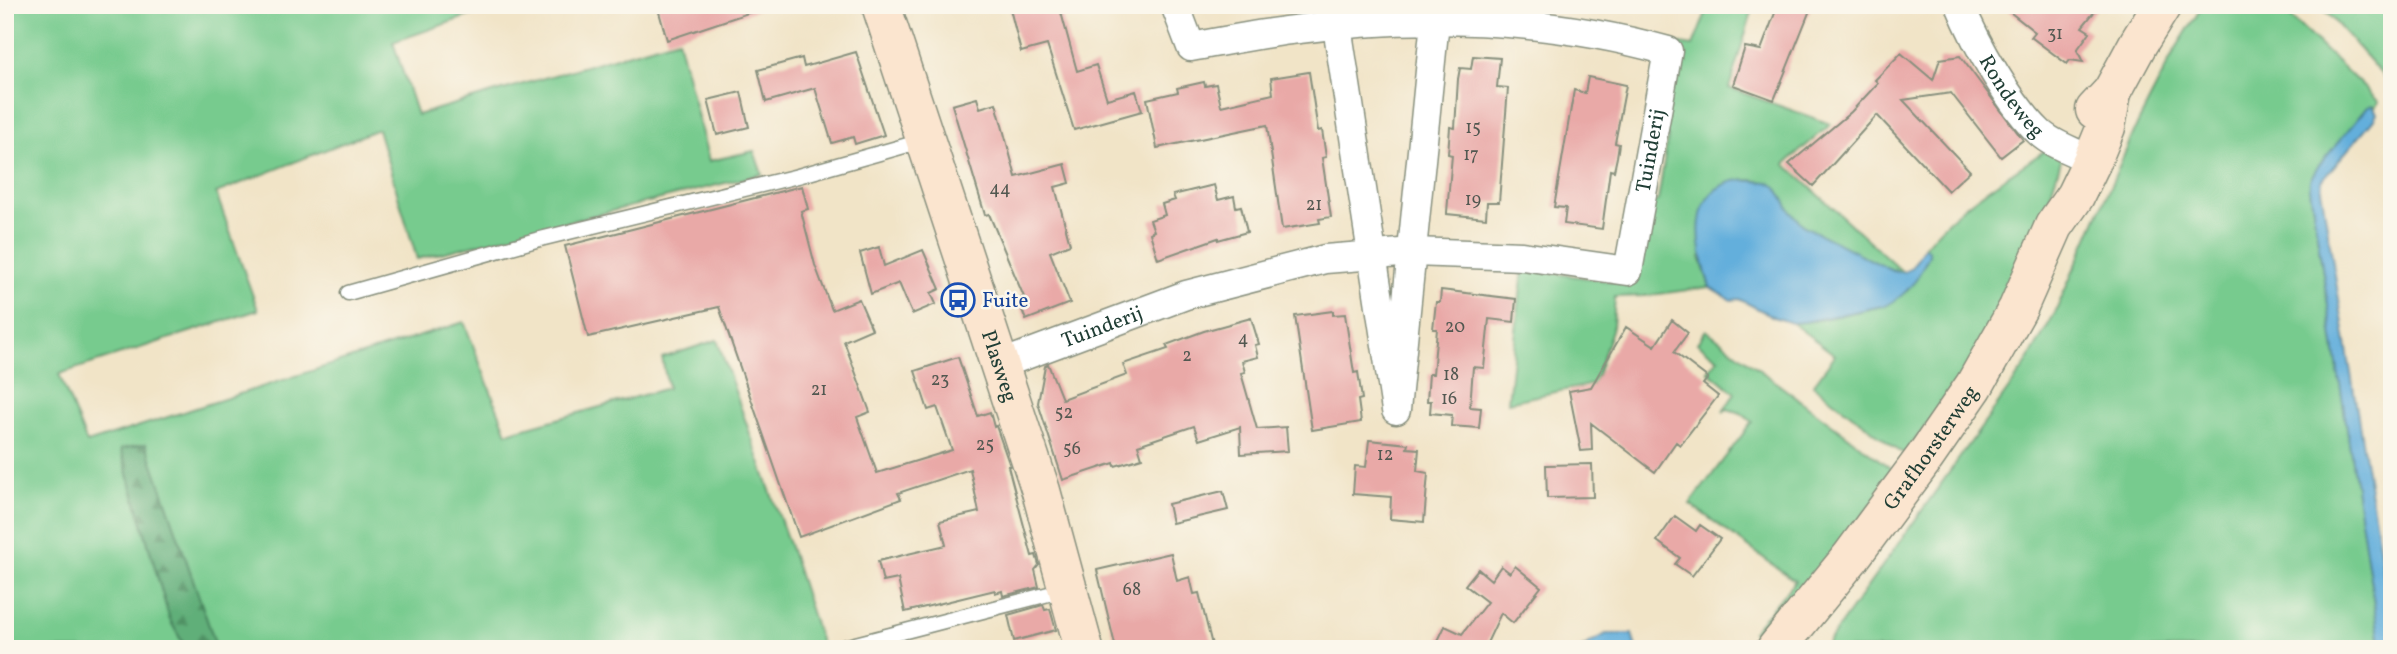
<svg xmlns="http://www.w3.org/2000/svg" width="2397" height="654" viewBox="0 0 2397 654" font-family="Vollkorn,serif">
	<defs>
		<pattern id="forest-firs" width="22" height="20" patternUnits="userSpaceOnUse" patternTransform="scale(1.75)"><rect width="22" height="20" fill="#61af79"/><path d="M5 1l3.5 6h-7zM16 11l3.5 6h-7z" fill="#4f9064"/></pattern>
	</defs>
	<rect width="100%" height="100%" fill="#fbf7ec"/>
	<filter id="ink" filterUnits="userSpaceOnUse"><feTurbulence type="fractalNoise" baseFrequency=".0143" numOctaves="2"/><feDisplacementMap in="SourceGraphic" scale="14" xChannelSelector="R" yChannelSelector="G"/><feConvolveMatrix kernelMatrix="1 2 1 2 8 2 1 2 1" color-interpolation-filters="sRGB"/></filter>
	<filter id="wash" filterUnits="userSpaceOnUse"><feTurbulence type="fractalNoise" baseFrequency=".00686" numOctaves="4" result="noise"/><feDisplacementMap in="SourceGraphic" scale="28" xChannelSelector="R" yChannelSelector="G"/><feGaussianBlur stdDeviation="1.57" result="paint"/><feColorMatrix in="noise" values="0 0 0 0 0 0 0 0 0 0 0 0 0 0 0 0 0 1.4 0 .05"/><feComposite in="paint" operator="in"/></filter>
	<g filter="url(#wash)">
		<rect width="100%" height="100%" fill="#f1e4c7"/>
		<path fill="#77cb8e" stroke="#4b8461" stroke-width="2" d="M5,5h495l-107,37 24,73 261,-76 31,122 45,-10 8,23 -345,85 -39,-130 -162,64 42,117 -199,64 28,69 377,-121 43,111 161,-45 -6,-30 55,-18 73,207 33,102h-606l-71,-205 -25,6 49,170 16,29h-181z
			M1709,5h45l-25,83 102,36 -46,40 119,109c-25,-6 -80,-32 -100,-47 -34,-24 -6,-47 -66,-46l-38,77 10,30 -66,9 -29,1 -2,30 -19,57 -86,18 15,-133 99,14 26,-76 10,-7 10,-63 -8,-10 20,-83 13,2z
			M2203,5h75l101,97 -4,6 -3,-2 -62,83 71,460h-558l200,-280 32,-56 83,-190 37,-73z
			M2318,5h74v81l-63,-71z
			M2044,151l19,3 -21,68 -54,119 -83,113 -6,-3 -86,-66 22,-30 -43,-32 22,-2 73,-16 21,-15 21,-35v-4l-5,-4c32,-41 78,-66 120,-96z
			M1706,330l187,140 1,7 -131,161 -11,-6 43,-51 -105,-77 62,-82 -11,-9 -14,-4 -4,3 12,-19 -27,-22 10,-12 -21,-16z"/>
		<path fill="url(#forest-firs)" stroke="#407656" stroke-width="2" d="M146,444l71,205h-31l-16,-29 -49,-171z"/>
		<path fill="#64afdc" stroke="#427688" stroke-width="2" d="M2372,106l5,7 -4,7 -45,53 -6,8 -1,8 70,430 1,30h-11l-71,-460v-9l6,-11 51,-62z
			M1738,180l30,2 9,5 14,25 13,14 89,45c20,5 21,-9 31,-24l5,4v4c-10,21 -20,39 -42,50l-82,17 -13,1 -18,-6 -35,-18 -8,1 -21,-13c-12,-37 -25,-97 28,-107z
			M1606,634h26l4,15h-55z"/>
		<g id="blocks">
			<path fill="#e9a9a7" d="M657,5h103v4l-93,31z
				M1009,5h50l18,66 19,-6 11,34 29,-8 6,20 -68,19 -27,-85 -26,7z
				M1778,5h34l-38,95 -41,-15 12,-38 16,3z
				M2001,5h99l-18,22 8,5 -13,18 6,12 -13,-2 -3,4 -36,-27 4,-5z
				M856,52l28,83 -29,9 -2,-7 -21,6 -17,-55 -49,14 -8,-32 44,-12 2,9z
				M1901,53l32,27 7,-21 20,-3 63,84 -22,17 -50,-64 -48,7 67,71 -22,20 -71,-76 -64,71 -24,-22 62,-52 27,-29 -3,-3z
				M1473,56l27,2 -3,29 11,1 -9,114h-12l-1,16 -39,-4v-2l5,-57 -4,-1 2,-27 5,1 3,-49 2,-11 11,1z
				M1309,72l9,59 4,-1 4,27 -4,1 9,59 -12,2 1,4 -38,6 -15,-104 -110,23 -10,-49 31,-7 -1,-4 27,-6 1,4 11,-2 5,22 52,-12 -2,-16z
				M1588,77l38,8 -11,58 4,1 -2,13 -3,14 -4,-1 -8,59 -38,-5 2,-16 -12,-1 20,-117 11,3z
				M741,92l8,35 -32,8 -9,-35z
				M977,98l3,10 16,-5 20,74 49,-13 5,19 -15,4 15,57 -20,8 20,51 -44,17 -8,-20 6,-3 -35,-83 -4,1 -33,-110z
				M1214,185l4,15 16,-4 2,11 5,-1 6,26 -29,8v-2l-60,21 -8,-26 4,-2 -4,-11 15,-5 -3,-11 13,-4 -2,-5z
				M802,186l6,23 -7,2 14,54 17,45 27,-11 13,30 -28,12 26,71 -13,5 20,56 75,-23 -15,-43 -9,3 -13,-39 43,-14 20,59 12,-4 4,15 2,-1 14,40h-2l24,90 4,-1 3,10 -4,5 4,17 -36,9 -1,-5 -7,2v-3l-90,22 -7,-33 -15,3 -5,-21 68,-16 -6,-24 39,-9 -9,-43 -72,24 3,6 -102,38 -80,-230 -131,30 -23,-91z
				M879,247l5,19 39,-16 17,39 -9,4 5,11 -24,10 -13,-31 -28,11 -11,-41z
				M1441,290l75,9 -2,23 -25,-3 -5,49 -11,-1 -3,40 11,1 -2,20 -28,-2 1,-11 -22,-2 1,-12h-4l1,-14 1,-13h4l4,-45h-4l3,-27h4z
				M1333,311v4l12,-1 9,59 4,-1 4,27 -4,1 3,22 -49,8 -17,-114z
				M1251,318l8,26 -4,1 3,12 -16,4 3,11 -4,1 16,56 29,-2 2,24 -47,3 -1,-27 -41,13 -5,-14 -56,19 4,13 -27,8 -1,-3 -51,17 -25,-77 7,-37 3,-2 14,35 65,-24 -4,-11 45,-15 -2,-4 38,-14z
				M1672,320l16,13 -14,19 34,26 -5,6 15,12 -38,49 -4,-3 -21,30 -64,-49 1,27 -11,1 -12,-60 22,-4 35,-60 29,19z
				M1369,440l39,4 -1,4 12,1 -2,22 11,2 -4,49 -34,-3 1,-22 -38,-3 2,-28 11,1z
				M1592,464l1,33 -46,1 -1,-33z
				M1223,491l5,19 -56,13 -4,-19z
				M1675,516l21,15 4,-6 20,14 -28,37 -17,-12 5,-6 -23,-17z
				M1171,553l6,28 13,-4 4,17 5,-1 14,56h-97l-19,-79z
				M1501,566l9,7 5,-7 26,21 -28,36 -12,-10 -15,32 8,4h-60l11,-23 17,8 25,-32 -22,-17 13,-16 13,11z
				M1043,605l2,5 5,-1 6,21 -42,11 -6,-26z"/>
		</g>
	</g>
	<g filter="url(#ink)">
		<use href="#blocks" fill-opacity="0" stroke="#88907e" stroke-width="2"/>
		<g fill="none" stroke-linecap="round" stroke-linejoin="round">
			<defs>
				<path id="lane" d="M348,293l188,-53 262,-64 124,-35
					M836,649l232,-60"/>
				<g id="street">
					<path id="s1" d="M1960,5c16,39 50,100 80,128 13,12 36,19 52,28"/>
					<path d="M1337,26l59,384 39,-389"/>
					<path id="s2" d="M999,365l187,-70 139,-36 88,-7 109,4 106,15 40,-220c-121,-34 -252,-38 -376,-21 -34,4 -67,11 -101,17l-16,-42"/>
				</g>
				<g id="secondary">
					<path id="s3" d="M881,5l160,486 43,158"/>
					<path d="M2095,110l17,-18 27,-50 23,-37"/>
					<path id="s4" d="M1776,649l75,-92 74,-100 49,-71 44,-78 36,-82 21,-30 17,-35 14,-34 6,-35"/>
				</g>
			</defs>
			<use href="#lane" stroke="#88907e" stroke-width="17"/>
			<use href="#street" stroke="#88907e" stroke-width="31"/>
			<use href="#secondary" stroke="#88907e" stroke-width="41"/>
			<use href="#lane" stroke="#fff" stroke-width="14"/>
			<use href="#street" stroke="#fff" stroke-width="28"/>
			<use href="#secondary" stroke="#fbe5cf" stroke-width="38"/>
		</g>
	</g>
	<defs>
		<symbol id="bus-ring" viewBox="-11 -11 22 22"><circle r="9.5" fill="#fbf7ec" stroke="#1a4fb4" stroke-width="1.5"/><path d="M-5-6H5V4H4V6H2V4H-2V6H-4V4H-5ZM-3.5-4V0h7V-4ZM-3.5 1.2v1.5H-2V1.2ZM2 1.2v1.5H3.5V1.2Z" fill="#1a4fb4"/></symbol>
	</defs>
	<g fill-rule="evenodd">
		<use href="#bus-ring" x="939" y="281" width="38" height="38"/>
	</g>
	<g text-anchor="middle" stroke-width="5" stroke-linejoin="round" paint-order="stroke">
		<g font-size="18" fill="#525851">
			<text x="2055" y="39">31</text>
			<text x="1473" y="133">15</text>
			<text x="1471" y="160">17</text>
			<text x="1000" y="194">44</text>
			<text x="1473" y="205">19</text>
			<text x="1314" y="210">21</text>
			<text x="1455" y="332">20</text>
			<text x="1243" y="344">4</text>
			<text x="1187" y="361">2</text>
			<text x="1451" y="380">18</text>
			<text x="940" y="385">23</text>
			<text x="819" y="395">21</text>
			<text x="1449" y="404">16</text>
			<text x="1064" y="418">52</text>
			<text x="985" y="450">25</text>
			<text x="1072" y="454">56</text>
			<text x="1385" y="460">12</text>
			<text x="1132" y="595">68</text>
		</g>
		<g font-size="21" fill="#1f3d34" stroke="#fbf7ec">
			<text dy="7" stroke="none"><textPath href="#s1" startOffset="105">Rondeweg</textPath></text>
			<text dy="7" stroke="none"><textPath href="#s2" startOffset="770">Tuinderij</textPath></text>
			<text dy="7" stroke="none"><textPath href="#s2" startOffset="110">Tuinderij</textPath></text>
			<text dy="7" stroke="none"><textPath href="#s3" startOffset="380">Plasweg</textPath></text>
			<text dy="7" stroke="none"><textPath href="#s4" startOffset="254">Grafhorsterweg</textPath></text>
		</g>
		<g font-size="21" fill="#164399" stroke="#fbf7ec" text-anchor="start">
			<text x="982" y="307">Fuite</text>
		</g>
	</g>
	<rect width="2397" height="654" fill="none" stroke="#fbf7ec" stroke-width="28"/>
</svg>
